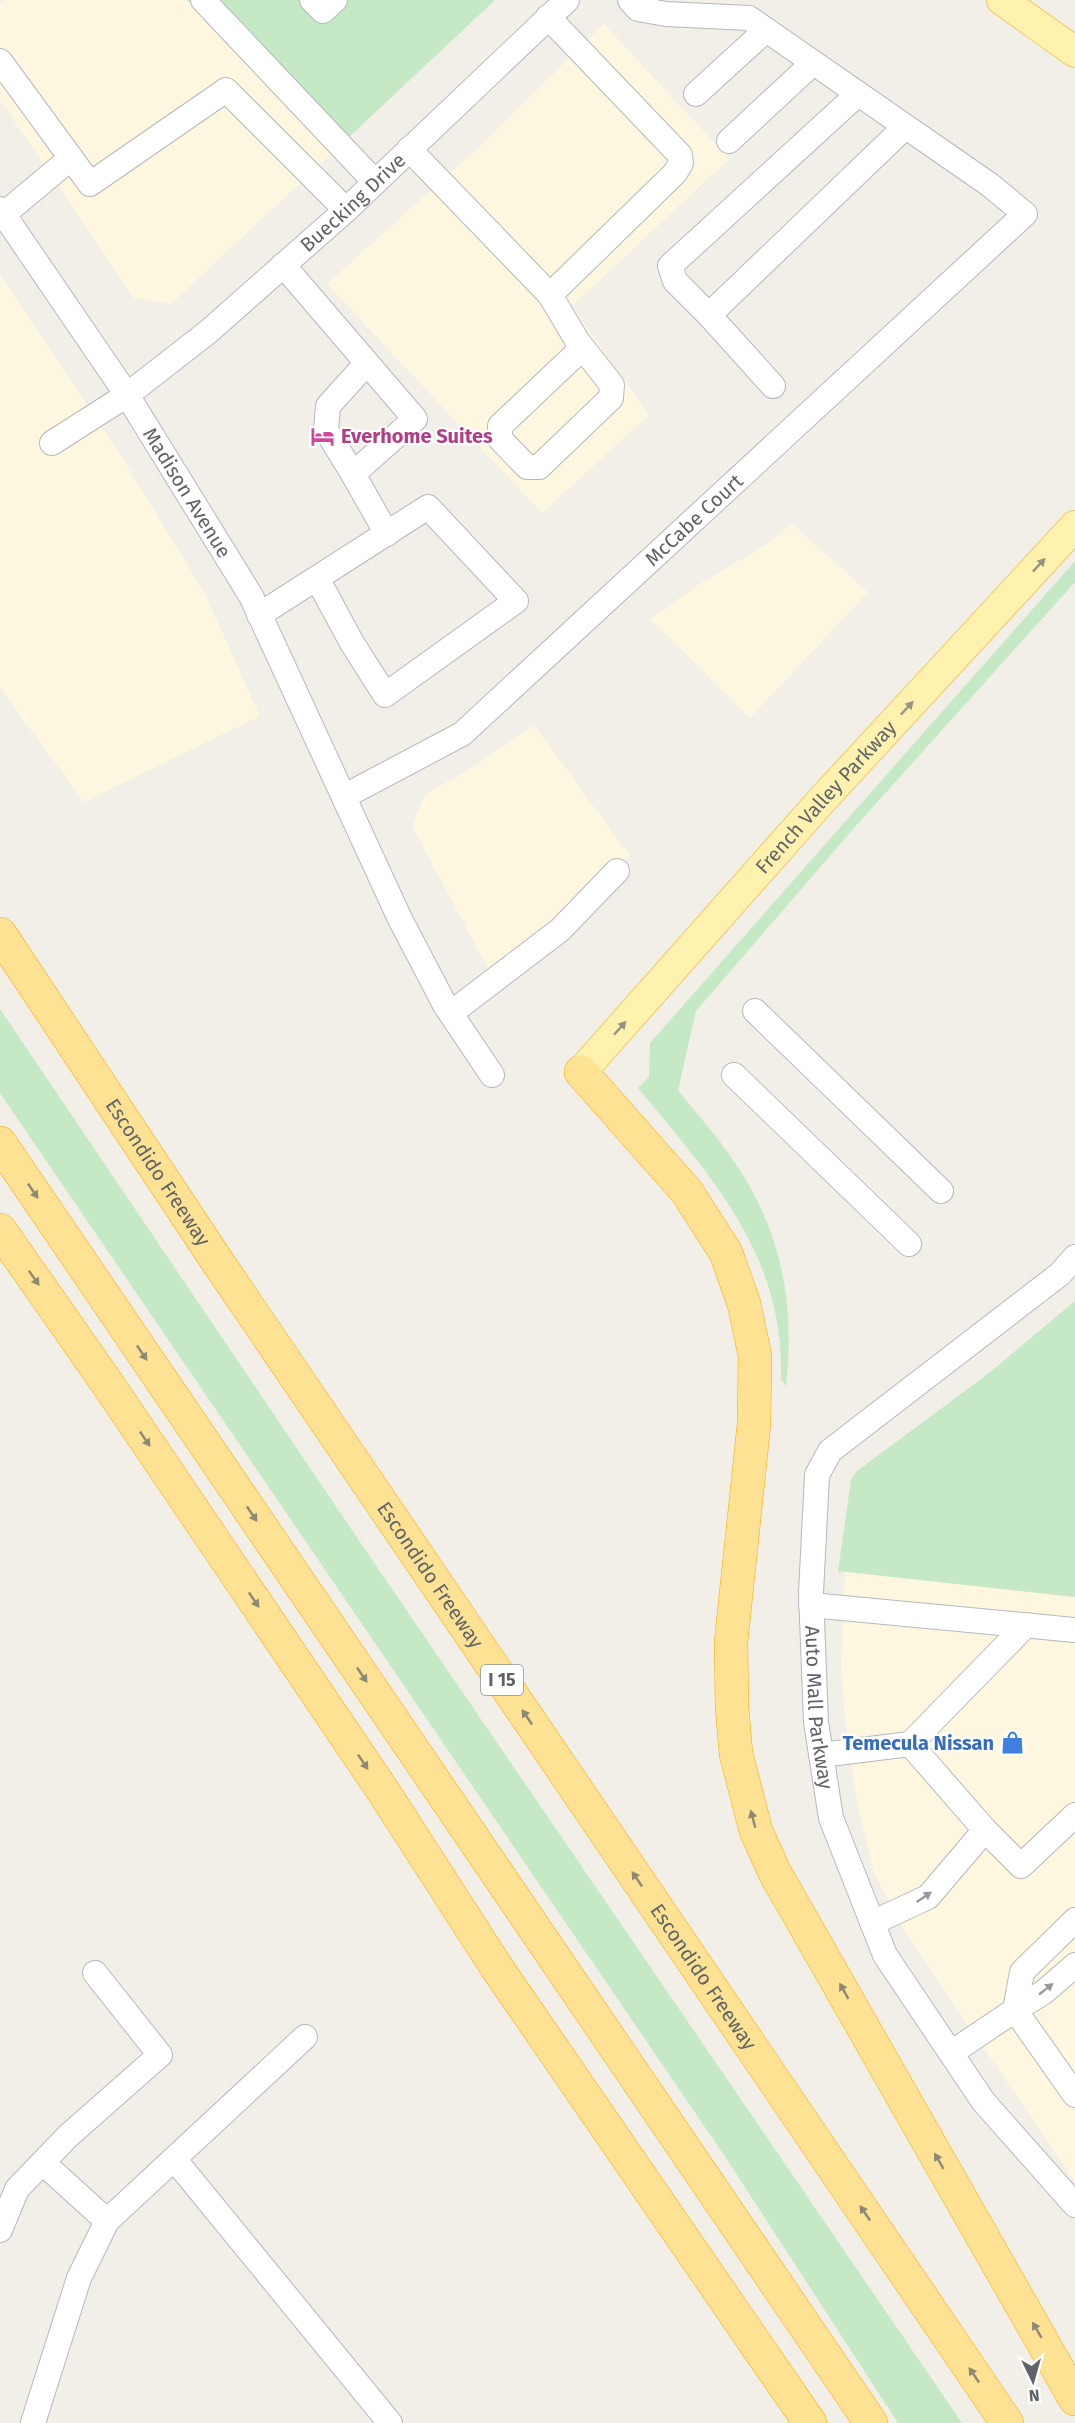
<svg xmlns="http://www.w3.org/2000/svg" width="1075" height="2423" viewBox="0 0 1075 2423" font-family="'Fira Sans',sans-serif">
	<rect width="100%" height="100%" fill="#f1efe8"/>
	<path fill="#fef7e0" d="M5,0h182l144,154 -160,150 -37,-6 -134,-198v-97z
		M604,24l125,135 -157,147 77,109 -107,98 -215,-229 152,-137z
		M0,275l116,173 88,144 56,124 -176,86 -84,-114z
		M791,523l77,69 -118,126 -100,-99 54,-38 64,-37z
		M534,725l96,131 -42,47 -95,75 -81,-152 13,-31 53,-31z
		M845,1572l230,25v585l-170,-250 -31,-59 -17,-71 -12,-83 -4,-55z"/>
	<path fill="#c5e8c5" d="M187,0h308l-164,154z
		M1075,561v21l-221,246 -158,183 -18,79c19,24 40,47 57,73 47,69 60,141 51,223l-5,-6c4,-125 -69,-202 -143,-292l11,-11 1,-34z
		M0,1009l364,539 598,875h-64l-174,-268 -724,-1062z
		M1075,1301v296l-237,-26 13,-91 6,-9 132,-98z"/>
	<g fill="none" stroke-linecap="round" stroke-linejoin="round">
		<defs>
			<g id="minor">
				<path d="M203,0l172,182"/>
				<path d="M312,0l11,11 12,-11"/>
				<path d="M548,17l132,138 1,8 -6,10 -125,122"/>
				<path d="M0,61l71,97"/>
				<path d="M696,94l70,-64"/>
				<path d="M729,141l84,-78"/>
				<path d="M409,149l141,146 28,47 1,1 33,42 -1,13 -72,69h-12l-27,-28v-13l76,-72 3,-11"/>
				<path id="s1" d="M0,209l127,186 124,201 149,323 45,86 47,70"/>
				<path d="M4,214l67,-56 19,26 136,-94 120,120"/>
				<path d="M283,265l132,154 -62,55 34,60"/>
				<path d="M709,315l-34,-34 -5,-15 188,-172"/>
				<path d="M773,386l-64,-71 196,-188"/>
				<path id="s2" d="M52,443l75,-48 81,-63 138,-122 221,-210"/>
				<path d="M353,474l-27,-44 2,-24 38,-42"/>
				<path d="M259,615l169,-108 88,94 -131,94 -33,-52 -34,-63"/>
				<path id="s3" d="M345,796l117,-62 563,-520 -35,-29 -241,-167 -83,-4 -28,-5 -8,-9"/>
				<path d="M755,1011l186,180"/>
				<path d="M451,1013l109,-83 57,-59"/>
				<path d="M734,1075l175,169"/>
				<path id="s4" d="M1075,1257l-15,17 -230,177 -13,24 -6,118 5,129 15,96 54,137 98,146 92,104"/>
				<path d="M811,1605l264,25"/>
				<path d="M910,1744l116,-119"/>
				<path d="M821,1755l89,-11 75,86 36,36 54,-51"/>
				<path d="M872,1923l56,-26 57,-67"/>
				<path d="M1015,2010l7,-38 53,-52"/>
				<path d="M1015,2010l29,-18 31,-27"/>
				<path d="M951,2053l64,-43 60,85"/>
				<path d="M175,2160l215,263"/>
				<path d="M43,2163l64,58"/>
				<path d="M0,2230l17,-41 51,-53 92,-81 -65,-82"/>
				<path d="M33,2423l46,-145 28,-57 198,-184"/>
			</g>
			<g id="major">
				<path d="M1002,0l73,52"/>
				<path id="s5" d="M581,1072l241,-272 253,-274"/>
			</g>
			<g id="highway">
				<path id="s6" d="M0,934l217,327 790,1162"/>
				<path d="M581,1072l106,120 39,61 18,51 11,52 -1,68 -23,218 1,66 4,46 20,77 19,42 300,526"/>
				<path d="M0,1143l871,1280"/>
				<path d="M0,1230l109,156 274,405 114,177 313,455"/>
			</g>
		</defs>
		<use href="#minor" stroke="#b5b8bc" stroke-width="26"/>
		<use href="#major" stroke="#f2c960" stroke-width="32"/>
		<use href="#highway" stroke="#f9ab00" stroke-width="34"/>
		<use href="#minor" stroke="#fff" stroke-width="24"/>
		<use href="#major" stroke="#fff2af" stroke-width="30"/>
		<use href="#highway" stroke="#fde293" stroke-width="33"/>
	</g>
	<defs><path id="oneway-solid" d="M-6-.8H1V-3.2L6.5 0L1 3.2V.8H-6Z" transform="scale(1.5)"/></defs>
	<g fill="#979581">
		<use href="#oneway-solid" transform="translate(1039 565) rotate(-47)"/>
		<use href="#oneway-solid" transform="translate(907 708) rotate(-47)"/>
		<use href="#oneway-solid" transform="translate(620 1028) rotate(-48)"/>
	</g>
	<g fill="#8e8975">
		<use href="#oneway-solid" transform="translate(33 1191) rotate(56)"/>
		<use href="#oneway-solid" transform="translate(34 1278) rotate(55)"/>
		<use href="#oneway-solid" transform="translate(142 1353) rotate(56)"/>
		<use href="#oneway-solid" transform="translate(145 1439) rotate(56)"/>
		<use href="#oneway-solid" transform="translate(252 1514) rotate(56)"/>
		<use href="#oneway-solid" transform="translate(254 1600) rotate(56)"/>
		<use href="#oneway-solid" transform="translate(362 1675) rotate(56)"/>
		<use href="#oneway-solid" transform="translate(527 1717) rotate(-124)"/>
		<use href="#oneway-solid" transform="translate(363 1762) rotate(56)"/>
		<use href="#oneway-solid" transform="translate(753 1819) rotate(-105)"/>
		<use href="#oneway-solid" transform="translate(637 1879) rotate(-124)"/>
		<use href="#oneway-solid" transform="translate(844 1991) rotate(-119)"/>
		<use href="#oneway-solid" transform="translate(939 2161) rotate(-120)"/>
		<use href="#oneway-solid" transform="translate(865 2213) rotate(-124)"/>
		<use href="#oneway-solid" transform="translate(1037 2330) rotate(-120)"/>
		<use href="#oneway-solid" transform="translate(974 2375) rotate(-124)"/>
	</g>
	<g fill="#979a9d">
		<use href="#oneway-solid" transform="translate(924 1897) rotate(-34)"/>
		<use href="#oneway-solid" transform="translate(1046 1989) rotate(-38)"/>
	</g>
	<defs>
		<symbol id="hotel-bare" viewBox="-9 -9 18 18"><path d="M-6-4.5h1.5V1H6V5H4.5V3h-9V5H-6ZM-4 0a1.8 1.8 0 1 1 3.6 0ZM.5 0V-2.5h3Q6-2.5 6 0Z" fill="#d1479c" stroke="#fff" stroke-width="2.5" paint-order="stroke"/></symbol>
		<symbol id="shop-bare" viewBox="-9 -9 18 18"><path d="M-5-2.5h2.3a2.7 3.5 0 0 1 5.4 0H5L5.5 6h-11ZM-1.5-2.5h3a1.5 2.3 0 0 0-3 0Z" fill="#3f7fe0" stroke="#fff" stroke-width="2.5" paint-order="stroke"/></symbol>
	</defs>
	<g fill-rule="evenodd">
		<use href="#hotel-bare" x="306" y="420" width="33" height="33"/>
		<use href="#shop-bare" x="996" y="1726" width="33" height="33"/>
	</g>
	<g text-anchor="middle" stroke-width="4.5" stroke-linejoin="round" paint-order="stroke">
		<rect fill="#fff" stroke="#8f9295" stroke-width="1.5" x="481" y="1665" width="42" height="30" rx="4.5"/>
		<g font-size="18" font-weight="bold" fill="#5f6368">
			<text x="502" y="1686">I 15</text>
		</g>
		<g font-size="20" fill="#5f6368" stroke="#fff">
			<text dy="7" stroke="none"><textPath href="#s2" startOffset="386">Buecking Drive</textPath></text>
			<text dy="7" stroke="none"><textPath href="#s1" startOffset="340">Madison Avenue</textPath></text>
			<text dy="7" stroke="none"><textPath href="#s3" startOffset="448">McCabe Court</textPath></text>
			<text dy="7" stroke="none"><textPath href="#s5" startOffset="368">French Valley Parkway</textPath></text>
			<text dy="7" stroke="none"><textPath href="#s6" startOffset="286">Escondido Freeway</textPath></text>
			<text dy="7" stroke="none"><textPath href="#s6" startOffset="772">Escondido Freeway</textPath></text>
			<text dy="7" stroke="none"><textPath href="#s4" startOffset="573">Auto Mall Parkway</textPath></text>
			<text dy="7" stroke="none"><textPath href="#s6" startOffset="1258">Escondido Freeway</textPath></text>
		</g>
		<g font-size="20" font-weight="bold" fill="#b23c85" stroke="#fff" text-anchor="start">
			<text x="341" y="443">Everhome Suites</text>
		</g>
		<g font-size="20" font-weight="bold" fill="#366cbe" stroke="#fff" text-anchor="end">
			<text x="994" y="1750">Temecula Nissan</text>
		</g>
	</g>
	<g transform="translate(1033 2381) rotate(175)" stroke="#ffffff" stroke-width="4.5" paint-order="stroke">
	<path d="M0-4.5L10 22L0 15L-10 22Z" fill="#5f6368"/>
	<text y="-9" font-size="16" font-weight="bold" text-anchor="middle" fill="#5f6368">N</text>
	</g>
</svg>
